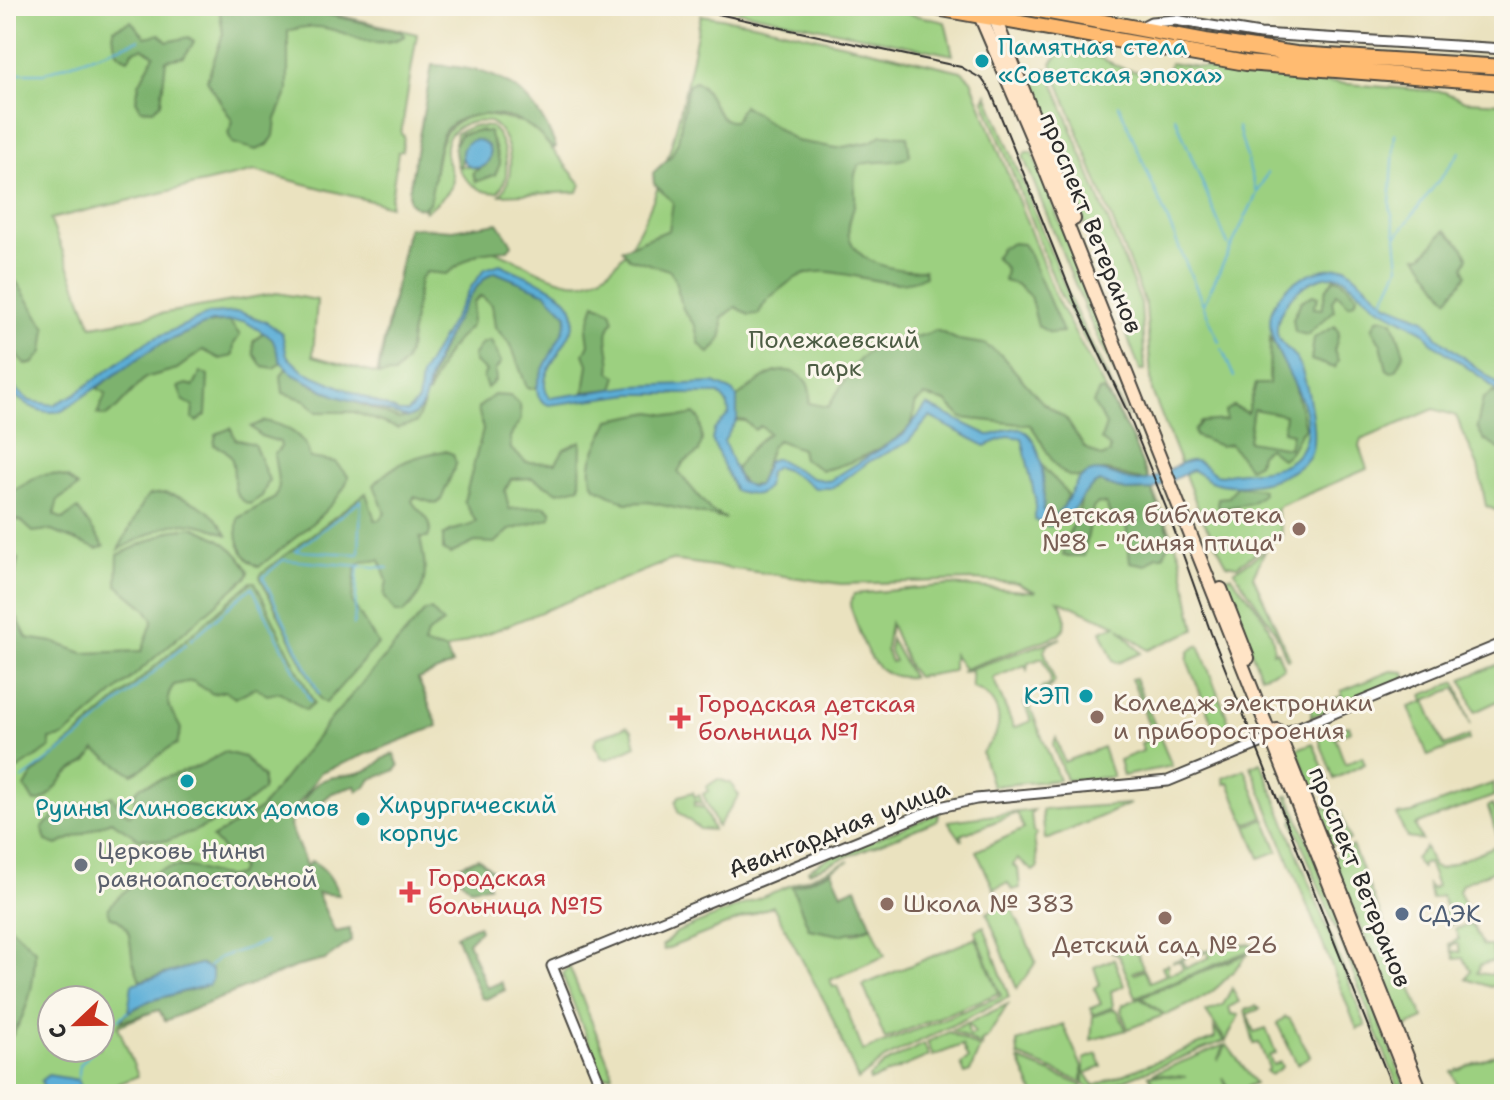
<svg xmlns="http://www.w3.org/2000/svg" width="1510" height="1100" viewBox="0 0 1510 1100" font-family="'Shantell Sans',sans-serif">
	<rect width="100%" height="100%" fill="#fbf7ec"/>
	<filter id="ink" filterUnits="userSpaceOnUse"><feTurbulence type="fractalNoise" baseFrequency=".0125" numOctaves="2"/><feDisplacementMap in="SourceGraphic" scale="16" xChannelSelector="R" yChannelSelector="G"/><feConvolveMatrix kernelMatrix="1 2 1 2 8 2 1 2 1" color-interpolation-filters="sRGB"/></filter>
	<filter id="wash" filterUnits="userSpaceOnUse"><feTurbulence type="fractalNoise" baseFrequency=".006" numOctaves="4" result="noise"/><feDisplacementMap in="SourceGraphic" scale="32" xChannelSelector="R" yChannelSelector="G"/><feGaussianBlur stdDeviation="1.8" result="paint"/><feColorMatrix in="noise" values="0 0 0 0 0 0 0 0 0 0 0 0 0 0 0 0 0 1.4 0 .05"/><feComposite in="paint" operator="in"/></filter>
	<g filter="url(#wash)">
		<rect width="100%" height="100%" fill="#eae2bf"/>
		<path fill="#9cd080" stroke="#647e56" stroke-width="2" fill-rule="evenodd" d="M6,6h295l116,28 -16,100 3,2 -2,15 -4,1 -8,54 -135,-35 -205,48 42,107 185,-33 40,7 -4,56 64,18 31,-147c30,8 60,15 89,25 23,8 49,26 73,30 85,12 117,-208 131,-267l52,8 208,48 10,9 86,220 75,139 48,116 15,75 -47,20 -29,-22 22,25 -23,10 -5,-3 -12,-29 15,-6 -58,-25c8,11 12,24 1,35l-95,34 -11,-15v17l-36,6 -8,-10 -19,-44 -4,27 5,12 4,-1 -6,-11 2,-11 21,38c-44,4 -49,-38 -62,-71l4,-12 97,-9 85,7 -19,-9 -43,-3 -133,4 -170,-24 -225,90 6,15 -34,14 19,45 -117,46 -33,48 48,119 -217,89 20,50 -45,18h-87zM52,1000h48v48h-48z
			M713,6h162l70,16 8,33z
			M1060,53l38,4 26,12 44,8 2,-14 118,16 156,13 21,9 39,2v411l-18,-8 -8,-40 -22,-50 -22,-7 -73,31 -2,6 8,23 -85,36 -6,4 6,26 -45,31 -10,-2 -25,-46 -50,-127 -6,-85 -95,-243z
			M1042,69h6l93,235 4,66h-5l-109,-289z
			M987,94l85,210 55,114 -68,-126 -75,-192z
			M480,114l42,8 16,10 43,52 -3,8 -78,3c17,-17 12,-61 -10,-73 -26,-3 -50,8 -43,38 2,8 8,16 5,25 -3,9 -19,21 -27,27 1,-8 6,-20 8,-30 7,-37 5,-60 47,-68z
			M473,126l18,1c15,14 22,50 7,65 -17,3 -35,-12 -41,-27l21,3 -3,2 25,-6 -6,-20 -12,-14 -22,4 -6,11 2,-12z
			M1026,152h6l106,269 -48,-100 -67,-165z
			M1265,551l-12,25 37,82 -3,1 -13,-30 -40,-58z
			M1231,576c13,17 48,51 42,76l4,-1 7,17 -23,8 -39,-99z
			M1061,638l-14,7 -3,5 11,32 -11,11 -3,-5 8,-2 2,-7 -8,-21 -15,5 -1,7 -2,-5 -32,13 21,50 17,-7 -7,-18 4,-1 31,78 -67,6 -10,-33c4,-7 11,-12 14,-20 8,-20 -5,-40 -24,-45l-1,-17 -10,1z
			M1199,645l31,80 -15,5 -28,-70 2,-9z
			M1504,662v36l-29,14 -13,-33z
			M1391,671l13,1 1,6 -94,39v-12l5,-5 7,3 19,-7 -1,-5z
			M1135,678l37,88 -49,10 -4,-16 24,-9 -2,-8 13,-5 -10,-26 2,-2 -15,-31z
			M1456,682l15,43 -15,-37 -31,12 19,46 25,-10v4l-41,16 -19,-49 15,-5 -2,-7z
			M1349,725l2,6 -16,6 10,27 17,-8 3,8 -31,15 -16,-42z
			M627,726l5,4 4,16 -28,13 -6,-1 -8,-14 2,-6z
			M1056,738l8,24 39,-15 10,30 -47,3 -13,-35z
			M1313,743l16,39 -18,5 -14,-38z
			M1261,762l105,264 -9,3 -106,-263z
			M1245,769l19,48 -18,7 -17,-41 -4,1 -2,-6z
			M718,779l12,4 9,12 -22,32 -14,-33 5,-3 -2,-4z
			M1494,783v13l-79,29 7,15 -15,-2 -10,-23 15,-2z
			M693,792l2,5 4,-2 4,10 -8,-4 -1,5 10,2 9,22 -13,-1 -22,-17 -2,-10 3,-6z
			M1289,795l115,289 -6,2 -105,-265 2,-2 -9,-23z
			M1311,802l30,11 9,27 -21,5z
			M1130,804l-81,35h-4l-3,-29z
			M1492,804l8,22 4,1v39l-42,18 -3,7 10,23 -20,12 -3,-7 -7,1 8,-11 -6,-13 -10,3 -3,-14 4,4 5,-3 -9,-23 -7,2 1,4 -7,-10 10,-12 8,20 7,2 60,-25 -12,-37z
			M1034,810l-3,3 2,19 4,2 -3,4 4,29 -5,4 -16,-12 -4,6 5,4 2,19 -8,2 -4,-7 -14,5 3,7 -21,-44 48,-22 -7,-16 -56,22 1,6 -14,-20z
			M939,813l-1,7 -129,52 -1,-2 20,-12z
			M1265,819l13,32 -18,7 -13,-32z
			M1352,846l72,173 -18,8 -11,-16 -62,-153z
			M849,861l-56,26 60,47 19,-8 13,30 -55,24 3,7 4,-1 26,65 138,-55 -26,-66 9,-4 25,71 -125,62 -26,21 -30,-72 -55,-102 -109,44 -2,-4 15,-14z
			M1009,901l27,61 -19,27 -30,-76z
			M1472,924l11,22h9l2,15 -14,4 -3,8 16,2 2,-12 9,5v13l-13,6 -25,-8 5,-9 -8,-12 -8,1 -3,-8 8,1 -2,-8h-6l-1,5 -2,-5 10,-5 -4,-10z
			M976,938l23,55 -114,46 -22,-54z
			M1249,944l6,1 -4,5 -115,47 -17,-41 -7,-4 22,-7 9,23 -10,4 2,2 9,-4 6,12 16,-7 -4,-9 6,-2v10l15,-5 -3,-8 -8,1 15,-6 -5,5 4,7 24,-11 -3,-5 -16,3 7,-4z
			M1249,953c-33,38 -36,43 -84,62l-24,-18z
			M1114,959l10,27 -13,5 2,16 -20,8 -2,-7 10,-4 -7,-16 6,-3 -6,-18z
			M569,966l44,108 -1,1 -10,1 -37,-94 -2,-8z
			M1232,988l7,14 -10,5 2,7 8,1 -13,26 -20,-29 17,-7z
			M1139,998l25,17 -36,14 -7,-19 2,-5z
			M1008,1004l-21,34 -6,3 1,5 -30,-16 15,-7 2,13 6,-3 -7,-10z
			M1256,1006l4,3 -13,5 7,18 12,-4 10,25 -7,3 4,9 7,-3 2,5 -11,8 -5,-4 3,-3 -10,-25 -5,1 -9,-34z
			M1114,1009l4,2 8,19 -35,10 2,-24z
			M1285,1017l5,2 20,37 -13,8 -20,-41z
			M1063,1024l19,43v15l-64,-26 -1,-14z
			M1214,1028l10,13 -131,51 -9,-8v-25l13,-5 5,13 -16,6 8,13 121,-48z
			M949,1032l31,16 -10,24 -5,2 -4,-10 7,-5 -6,-14 -29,11 -6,-14z
			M924,1044l5,12 -59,25 -1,-4 15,-13z
			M1224,1045l-7,16 10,-16 28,38 -23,10 -9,-15 6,16h-31l2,-6 -4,6h-35l-5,-11h-3l-4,-8 38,2 -35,-3z
			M1504,1051v39l-16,4 -30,-8 -6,-14z
			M1019,1060l63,25 -1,9h-47z"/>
		<path fill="#7db26e" stroke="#546e4c" stroke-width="2" fill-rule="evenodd" d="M219,6h71l110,25 5,5c-44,22 -67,-23 -117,-5v60l-12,28 -2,17 -6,9 -12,5 -24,-7 -4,-10 5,-11 -26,-42 16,-46z
			M131,21l14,16 15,-3 7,8 22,-5 5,5 -10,15 -18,3 -5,43 -8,7 -12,-1 -5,-9 3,-16 15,-29 -12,-7 -9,3 -5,8c-15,-5 -14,-16 -15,-30z
			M432,65c63,2 100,21 124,82l-3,2c-8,-9 -16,-18 -27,-25 -21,-12 -71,-16 -84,12 -8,20 -7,47 -13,67l-5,5 -9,-1 -6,-6v-10z
			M695,81c19,10 18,42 40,40l8,-16 53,36 41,7 33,-6 12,-7 25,1 3,20c-14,9 -34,3 -51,9 -8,13 -3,20 -4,35 -1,12 -9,25 -6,36 8,29 50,36 75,34l1,6c-41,24 -97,-25 -137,7 -13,11 -22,14 -29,31l-10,1 -13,-8 -14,11c3,18 -1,23 -13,36l-10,-11 -4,-17 -12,-17 -9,-32 -5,-7 -40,-12 -7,-9 47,-19 4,-28 -19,-18 -1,-11 18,-17 7,-15 10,-56z
			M474,131l15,1 11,32 -5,11 -19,7 -3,-9 13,-8 2,-19 -26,12 -1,9 -4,-2 -3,-20 6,-10z
			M498,223l14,21 -4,6c-37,1 -35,7 -62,24l-20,-2 -6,7 -11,70 -4,13 -11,12 -16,1 30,-148 44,3z
			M1445,230l19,18 4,9 -4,9 3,9 -19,24 -31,-43h6z
			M1013,243l10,1 5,7 35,81 -13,1 -12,-7 -8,-30 -14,-12 -12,-3 2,-12 -11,-12 6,-9z
			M495,272l52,21 20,22c0,28 -24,46 -30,73h-10l-16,-43 -16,-18 -3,-22 -11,-9 -7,6 -3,24c-30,29 -26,31 -43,68 1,-26 42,-115 67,-122z
			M6,275l10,6 30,47 -3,24 -10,12h-8l-19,-20z
			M1335,278l7,2 15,15 -1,6 -7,4 -12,-12 -5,8 2,10 -27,24 -12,-3 -2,-13 8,-18 12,-6 5,2 -5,11 9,1 4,-20z
			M595,303l16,8 3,9c-15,15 0,33 -4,52l7,4 -4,13 -29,3 4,-28 -4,-10 5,-10 -2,-15z
			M1385,318l8,3 11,32 -7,16 -5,3 -5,-2 -6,-26 -9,-15 5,-10z
			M229,321l11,14 -6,9 -1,12 -13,3 -17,-9 -26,19 -32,9 -28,30 -11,8 -9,-2 9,-20 -9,-6 47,-36 61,-28z
			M1335,326l4,7 -5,18 4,9 -3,8 -24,-8 3,-22z
			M936,330l22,10 26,4 17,11 40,46 25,18 19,29 17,9 8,-4v-6l-9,-7 5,-15 -13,-22 6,-12 5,-1 28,49 16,41c-17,1 -27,-7 -43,-9 -9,-1 -16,5 -24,6 -27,5 -37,-38 -51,-52l-68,-7 -16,-16 -21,-6 -9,7c-3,6 -1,13 -4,19 -9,21 -69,45 -90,48l-19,-11 -2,-10 -24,-9 -6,7 -13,38 -13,1 -10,-15c7,-15 21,-28 34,-38l-9,-7 -5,4 -10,-9 -8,-1v-23c19,-13 44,-40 67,-18 7,7 7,15 5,24l19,4c13,-18 26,-49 47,-60 15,-9 40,-6 61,-17z
			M264,332l11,10 6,20 -7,6 -12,-2 -8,-12 -1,-12z
			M1270,337l24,44 11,47c-11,10 -9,22 -23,31l-14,-11 -8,6 -2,9 -9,5 -19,-24 -10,2 -25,-10 -1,-6 7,-8 25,-2 -1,-9 8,-5 14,7 9,-29h13zM1253,409l32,6 -2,16 9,2 -3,15 -41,-7z
			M491,341l10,21 -6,9 1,9 -9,8 -4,-11 3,-6 -11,-8 -2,-7 9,-13z
			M286,368l30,19 83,32 14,-3 11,-12 -8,19 -19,5 -43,-16h-37l-12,-12 -22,-7 -2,-17z
			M201,372l7,4 -2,39 -9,7 -5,-5 1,-10 -10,-7 -5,-13 8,-3 8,2z
			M1493,392l9,5 2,9v78l-5,-14 5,-18 -21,-13 -6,-12 6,-28z
			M494,395l16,1 10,9 1,14 -11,18 1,12 15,13 30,1 8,-14 17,-8 -1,46 -22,5 -26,-14 -21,1 -6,12 4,18 36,-3 6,5v7l-41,12 -15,13 -20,-1 -25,12 -7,-4v-14c10,-10 22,-6 33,-14l-12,-21 19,-71 -5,-22z
			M652,412l28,5 14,-3 6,5 2,21 -3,12 -16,11 -5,9 33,39 15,8 -78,-17 -22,1 -31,-16c-13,-24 6,-45 15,-67z
			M264,421c20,3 43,15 46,37l25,4 13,14c-1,25 -68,73 -89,91 -18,-8 -25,-30 -21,-49l37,-20 4,-12 -5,-31 7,-8 -1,-5 -19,-6 -10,-9z
			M231,428l4,11 19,5 15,36 -7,16 -12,8c-28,-9 -7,-38 -24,-53 -3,-3 -8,-4 -12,-6l2,-11z
			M445,451l8,3 3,10 -15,36 -5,4 -22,-7 -2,4c9,15 24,17 16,37h-8c7,33 10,51 -17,75l-8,-1 -11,-16 3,-15 -7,-21 -18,2 -6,5 -4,35 26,42 -52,59 -6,-4 -60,-122 2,-4 104,-80 9,27h4l6,-7 -11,-28c19,-22 42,-30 71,-34z
			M1039,460c7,16 22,21 29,36l-7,16 -8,4 -8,-1 -2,-5z
			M52,474l16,4 10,9 -20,13 -4,15 9,4 15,-10 26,37 -7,3 -48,-19 -16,2 -12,-11 -15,-4v-22l35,-20z
			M1099,482l27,9 26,-1 20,49 -9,17h-6l-11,9 -16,-3 -4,-39 -17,-11 -3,-8 -8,-1 -5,5 -9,48h-21c1,-23 19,-38 18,-62z
			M1236,486l26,3 1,5 -12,9 -30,6 -4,-3 1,-8 11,-1z
			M164,493c27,6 51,16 63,42 -49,-24 -63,-7 -109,15l26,-49 5,-6z
			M192,527c25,9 46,21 57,45l-2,5 -167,146 -17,14 -13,2v9l-44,29v-229l12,11 -8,44 17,35 26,4 30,11 59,-2 11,-31 -8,-12 -28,-23 1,-30 52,-24z
			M251,582h4l59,121 -8,7 -26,-18 -13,3 -11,-8 -21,11 -10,-7 -12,3 -21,-13 -18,4c-14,17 0,28 7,44l-4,15c-20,9 -28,23 -45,30l-37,-24c-7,16 -18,14 -29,25 -10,10 -16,26 -32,27l-9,-15 7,-12z
			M431,610l12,13 -16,11 -3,11 22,5 6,15 -34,14 20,47 -117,46 -28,40 -3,14 17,42 4,-7c15,7 22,19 28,34l-22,-2 18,39 15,-3 1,12 -26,19 -30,7 -130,54 -6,-11 -39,12 8,-10 21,-11 54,-14 9,-17 -13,-6 -59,17c-2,-7 -5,-13 -7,-20 -5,-21 2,-35 -23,-45l-2,-7c15,-21 53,-47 81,-42 18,3 31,12 49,8l3,-7 -29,-30 48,-29 71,-90 94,-108z
			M225,752l19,5 19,20v13c-25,23 -62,40 -94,50 -12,3 -20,-4 -30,-1l-28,-18 -54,24 -11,-4 -4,-14 19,-16 17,-7h15l19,-8 10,14 8,5 5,-8 -1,-14 7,-7 58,-20z
			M394,754l5,12 -3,4 -25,9 -5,8 -8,4 -3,-5 -23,7 -29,25 -5,-5c21,-51 40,-28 74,-45 8,-5 11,-12 22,-14z
			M478,858l14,12 -6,8 3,8 -19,2 -13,-12v-9z
			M832,871l10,22 14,-6 16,39 -32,9 -31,-6 -17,-42z
			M6,922l29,28c0,36 -8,66 -29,95z
			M478,925l2,5 -12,12 19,46 14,-6 4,8 -19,9 -5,-1 -25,-63z"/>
		<path fill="#5baed7" stroke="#436c81" stroke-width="2" d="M462 154a14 14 0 1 1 28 0a14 14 0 1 1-28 0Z
			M500,264c20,10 46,18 63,32 39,35 -38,70 -13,102l84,-12 80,-3 17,7 6,7v23l-13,21 16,41 12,5 6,-2 10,-24 8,-3 36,20 17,3 74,-46 24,-30 61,30c11,1 19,-9 31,-6 25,6 26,60 24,81l6,7c19,-4 19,-29 33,-40 18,-14 34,2 52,4 24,2 34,-16 56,-20 12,-2 16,8 26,13 6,2 11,0 17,-1 24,-3 58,0 70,-27 24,-58 -73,-112 -13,-161 17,-13 35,-18 56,-18l41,37 38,15 12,18 65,50 2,12 -19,-19 -54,-38 -8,-11 -47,-25 -33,-29c-30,-7 -68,25 -66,56 1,11 16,18 21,29 9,17 22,78 11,95 -5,8 -15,13 -24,18 -19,9 -52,14 -72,7 -8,-3 -14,-9 -21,-12l-40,20 -26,1 -27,-9c-23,11 -24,43 -52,44l-12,-6v-22l-13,-60 -12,-2 -25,10 -55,-29 -23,26 -37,18 -38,27h-17l-29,-18 -10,-3 -7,5 -2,15 -9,8 -23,-4 -23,-51 2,-10 15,-16 -1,-9 -9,-11h-87l-83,11c-35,-13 18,-63 18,-90l-21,-22 -51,-21c-22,6 -55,77 -63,99 -7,18 -3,38 -24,47l-72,-22 -42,-21 -13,-13 -9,-24 -28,-17 -33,1 -54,24 -95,65c-23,5 -38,-8 -56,-22v-8l24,20 23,4 22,-11 73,-53 61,-27 31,-2 26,10 16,11 5,23 16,15 96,41h8l11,-11 3,-26 50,-88 14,-18z
			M199,964l13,6v10l-4,5 -59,16 -21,11 4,-28z
			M48,1075l30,5 6,14h-37l-6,-13z"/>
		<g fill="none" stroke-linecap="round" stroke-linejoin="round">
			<path stroke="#5baed7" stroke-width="2" d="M6,73h38l95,-33
				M1119,105l100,237
				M1175,117l53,128
				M1238,127l18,64
				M1395,133l-5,72 6,30
				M1383,301l16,-34 -3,-30 64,-85
				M1203,305l64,-132
				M1222,349l12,28
				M361,500l-2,54 -64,-3z
				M354,625l4,-59
				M191,640l61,-53 58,114
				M319,694l-56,-117 20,-17 105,8
				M22,779l55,-40 109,-95
				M209,967l9,-9 47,-16
				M119,1019l9,-7
				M100,1041l12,-17
				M78,1080l2,-15 15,-17"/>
		</g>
	</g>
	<g filter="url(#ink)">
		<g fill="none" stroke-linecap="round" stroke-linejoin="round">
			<defs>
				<path id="minor" d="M1139,28l12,-6 24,-2 85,14 244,15
					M604,1094l-52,-128 388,-159 36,-8 192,-18 336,-138"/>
				<path id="secondary" d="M976,6l61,143 376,945
					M990,6l84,213
					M1221,589l27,69
					M1277,730l145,364"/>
				<path id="primary" d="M925,6l321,57 258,20
					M1017,6l189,35 90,13 208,13"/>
			</defs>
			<use href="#minor" stroke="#484641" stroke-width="13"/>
			<use href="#secondary" stroke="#484641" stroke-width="16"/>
			<use href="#primary" stroke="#484641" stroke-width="18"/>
			<use href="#minor" stroke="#fff" stroke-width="9"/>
			<use href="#secondary" stroke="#ffe4c6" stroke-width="12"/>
			<use href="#primary" stroke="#ffbb71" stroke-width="14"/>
			<path stroke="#2b2b2b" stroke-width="2" d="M681,6l280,61 21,12 9,13 84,210 52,109 40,99 44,123 184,461"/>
		</g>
	</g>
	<g fill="#0f9aa8" stroke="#fbf7ec" stroke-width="3">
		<circle cx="982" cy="61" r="8"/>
		<circle cx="1086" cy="696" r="8"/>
		<circle cx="187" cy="781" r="8"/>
		<circle cx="363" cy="819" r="8"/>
	</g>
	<g fill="#8d6e63" stroke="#fbf7ec" stroke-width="3">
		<circle cx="1299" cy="529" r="8"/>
		<circle cx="1097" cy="717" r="8"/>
		<circle cx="887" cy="904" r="8"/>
		<circle cx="1165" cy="918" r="8"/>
	</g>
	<g fill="#e0444e" stroke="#fbf7ec" stroke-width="3">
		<path d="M676 706h8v8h8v8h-8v8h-8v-8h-8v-8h8z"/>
		<path d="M406 880h8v8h8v8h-8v8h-8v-8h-8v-8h8z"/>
	</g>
	<circle fill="#6b7280" stroke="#fbf7ec" stroke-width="3" cx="81" cy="865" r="8"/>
	<circle fill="#5c6f8a" stroke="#fbf7ec" stroke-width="3" cx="1402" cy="914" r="8"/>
	<g text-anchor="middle" stroke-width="6" stroke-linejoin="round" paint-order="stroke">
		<g font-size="24" fill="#0d838f" stroke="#fbf7ec" text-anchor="start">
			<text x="998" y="55">Памятная стела<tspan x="998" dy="28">«Советская эпоха»</tspan></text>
			<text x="1070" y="704" text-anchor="end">КЭП</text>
			<text x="379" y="813">Хирургический<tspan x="379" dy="28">корпус</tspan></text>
			<text x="187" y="816" text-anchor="middle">Руины Клиновских домов</text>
		</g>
		<g font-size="24" fill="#2b2b2b" stroke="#fbf7ec">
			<text transform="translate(1091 223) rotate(68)" y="8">проспект Ветеранов</text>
			<text transform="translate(839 829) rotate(-21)" y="8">Авангардная улица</text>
			<text transform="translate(1360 877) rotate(68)" y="8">проспект Ветеранов</text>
		</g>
		<g font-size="24" fill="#4d5d44" stroke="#fbf7ec">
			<text x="834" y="348">Полежаевский<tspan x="834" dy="28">парк</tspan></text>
		</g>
		<g font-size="24" fill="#785e54" stroke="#fbf7ec" text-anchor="start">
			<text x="1283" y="523" text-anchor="end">Детская библиотека<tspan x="1283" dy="28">№8 - "Синяя птица"</tspan></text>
			<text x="1113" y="711">Колледж электроники<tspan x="1113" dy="28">и приборостроения</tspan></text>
			<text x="903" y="912">Школа № 383</text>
			<text x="1165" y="953" text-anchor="middle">Детский сад № 26</text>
		</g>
		<g font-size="24" fill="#be3a42" stroke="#fbf7ec" text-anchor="start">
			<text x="698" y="712">Городская детская<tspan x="698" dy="28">больница №1</tspan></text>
			<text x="428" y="886">Городская<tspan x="428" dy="28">больница №15</tspan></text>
		</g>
		<g font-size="24" fill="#5b616d" stroke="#fbf7ec" text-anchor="start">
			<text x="97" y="859">Церковь Нины<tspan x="97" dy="28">равноапостольной</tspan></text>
		</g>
		<g font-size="24" fill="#4e5e75" stroke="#fbf7ec" text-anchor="start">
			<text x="1418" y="922">СДЭК</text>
		</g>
	</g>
	<rect width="1510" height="1100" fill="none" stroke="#fbf7ec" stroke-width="32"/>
	<g transform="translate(76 1024) rotate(248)"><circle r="38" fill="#fbf7ec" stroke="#a8a59f" stroke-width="2"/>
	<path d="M0-6L14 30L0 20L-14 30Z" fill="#c8321e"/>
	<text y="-12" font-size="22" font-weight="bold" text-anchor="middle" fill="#2b2b2b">С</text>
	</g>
</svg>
